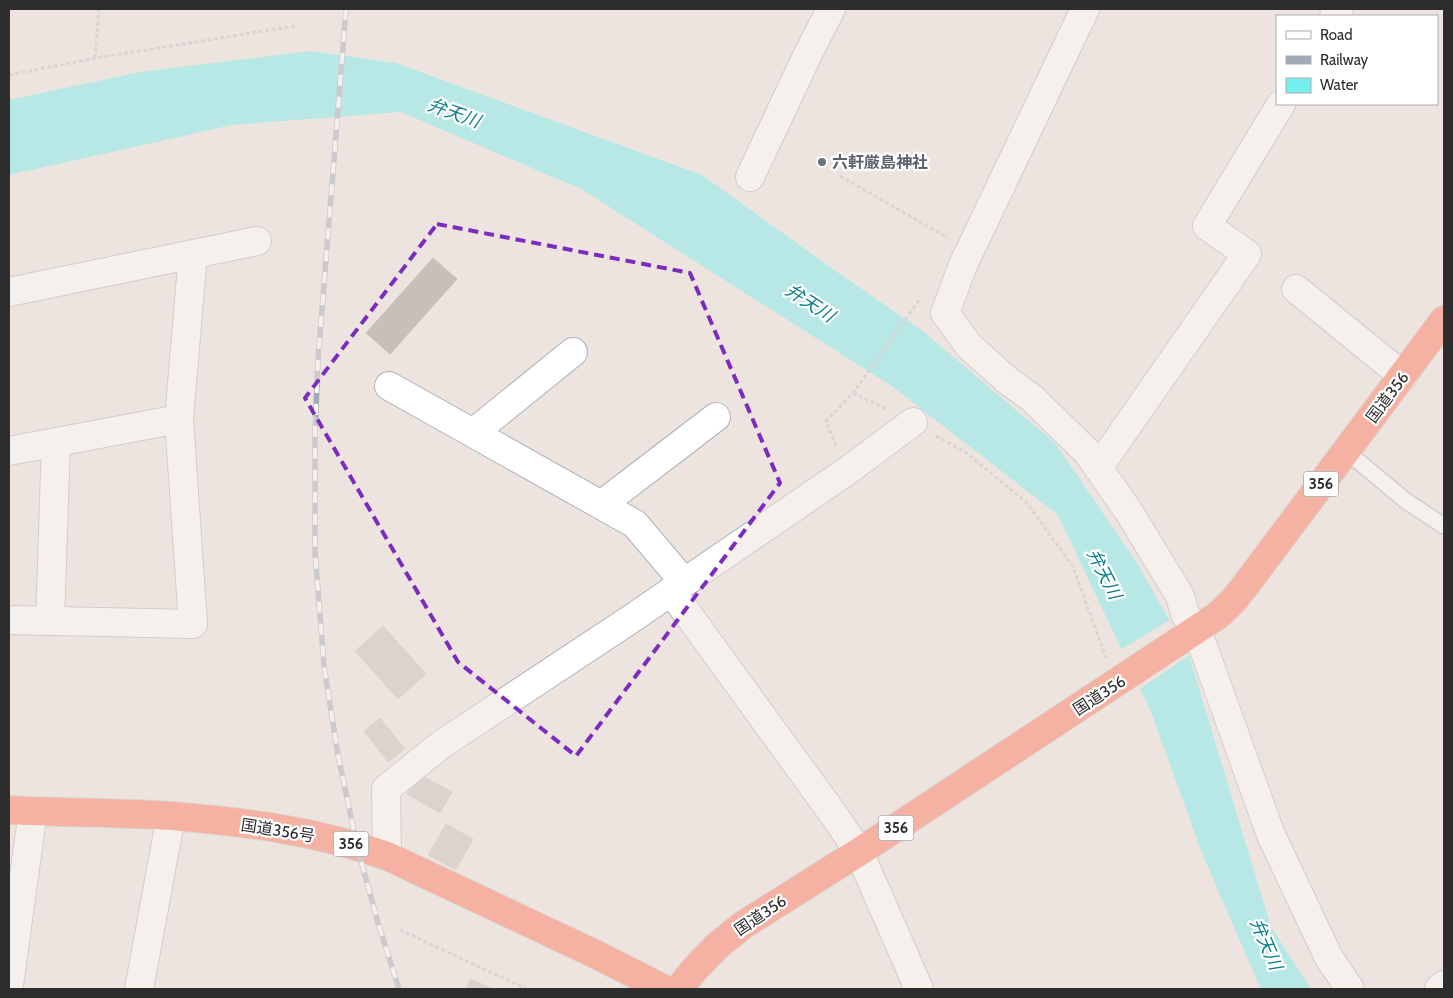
<svg xmlns="http://www.w3.org/2000/svg" width="1453" height="998" viewBox="0 0 1453 998" font-family="Cabin,'Noto Sans JP',sans-serif">
	<rect width="100%" height="100%" fill="#eee4df"/>
	<path fill="#74eeee" d="M311,51l85,12 306,112 138,99 84,58 131,111 82,120 52,92 82,272 40,62h-50l-58,-133 -52,-144 -93,-197 -165,-128 -312,-198 -180,-77 -169,13 -223,50v-75l131,-28z"/>
	<path fill="#eee4df" d="M1171,619l20,35 -53,36 -19,-39z"/>
	<path fill="#c7bfba" stroke="#cabfb9" d="M433,258l24,21 -67,75 -24,-21z
		M383,626l43,48 -28,25 -43,-48z
		M380,718l25,31 -17,13 -24,-31z
		M418,774l34,18 -12,21 -33,-19z
		M446,824l27,15 -17,31 -28,-15z
		M471,979l22,10h-27z"/>
	<g fill="none" stroke-linecap="round" stroke-linejoin="round">
		<defs>
			<path id="lane" d="M1346,451l60,50 38,25"/>
			<path id="street" d="M1085,9l-122,256 -18,48 24,33 38,34 25,18 56,55 41,59 51,84 5,18 12,16 74,205 58,123 21,31
				M1334,16l5,-7
				M750,177l57,-121 24,-47
				M1296,289l107,87
				M9,292l248,-51
				M389,386l246,138 49,58
				M473,433l100,-81
				M9,451l170,-32
				M1098,468l149,-214 -40,-28 74,-122
				M601,505l115,-88
				M671,591l165,227 23,34 60,137
				M9,620l184,4 -14,-205 14,-165
				M50,621l6,-179
				M387,856l-1,-67 56,-45 186,-123 219,-150 66,-49
				M9,985l24,-174
				M139,989l32,-173
				M1439,989l5,-4"/>
			<path id="highway" d="M9,810c54,3 109,2 163,6 74,6 145,15 215,40l208,98 69,35
				M679,989l15,-19 23,-24 26,-21 116,-73 358,-236 15,-14 13,-16 199,-266"/>
		</defs>
		<use href="#lane" stroke="#acb2b9" stroke-width="18"/>
		<use href="#street" stroke="#acb2b9" stroke-width="30"/>
		<use href="#highway" stroke="#c4c4c4" stroke-width="30"/>
		<path stroke="#c4c4c4" stroke-width="3" stroke-dasharray="4 2.5" stroke-linecap="butt" d="M95,58l4,-49
			M9,75l93,-18 193,-31
			M840,176l108,62
			M853,393l34,16
			M936,436l28,15 63,52 46,64 33,91
			M836,446l-10,-25 27,-28 67,-94
			M400,930l127,59"/>
		<use href="#lane" stroke="#fff" stroke-width="15"/>
		<use href="#street" stroke="#fff" stroke-width="28"/>
		<use href="#highway" stroke="#fd765b" stroke-width="28"/>
		<defs>
			<path id="rail" d="M346,9l-28,351 -3,73v119l9,114 14,89 19,91 21,77 21,66"/>
		</defs>
		<use href="#rail" stroke="#a2aab7" stroke-width="5.5"/>
		<use href="#rail" stroke="#fff" stroke-width="4" stroke-dasharray="11" stroke-linecap="butt"/>
	</g>
	<path d="M0 0H1453V998H0ZM437,224l253,49 90,210 -204,273 -118,-94 -153,-264z" fill="#eee4df" fill-opacity=".55" fill-rule="evenodd"/>
	<path fill="none" stroke="#7b2cbf" stroke-width="4" stroke-dasharray="10 6" stroke-linejoin="round" d="M437,224l253,49 90,210 -204,273 -118,-94 -153,-264z"/>
	<circle fill="#6b7280" stroke="#fff" stroke-width="2" cx="822" cy="162" r="5"/>
	<g text-anchor="middle" stroke-width="4.5" stroke-linejoin="round" paint-order="stroke">
		<g fill="#fff" stroke="#6c6c6c" stroke-width="1">
			<rect x="1303.5" y="471.5" width="35" height="25" rx="4"/>
			<rect x="878.5" y="815.5" width="35" height="25" rx="4"/>
			<rect x="333.5" y="831.5" width="35" height="25" rx="4"/>
		</g>
		<g font-size="15" font-weight="bold" fill="#2d2d2d">
			<text x="1321" y="489">356</text>
			<text x="896" y="833">356</text>
			<text x="351" y="849">356</text>
		</g>
		<g font-size="16" font-weight="bold" fill="#5b616d" stroke="#fff" text-anchor="start">
			<text x="832" y="168">六軒厳島神社</text>
		</g>
		<g font-size="16" fill="#2d2d2d" stroke="#fff">
			<text transform="translate(1387 397) rotate(-53)" y="6">国道356</text>
			<text transform="translate(1099 695) rotate(-33)" y="6">国道356</text>
			<text transform="translate(278 830) rotate(9)" y="6">国道356号</text>
			<text transform="translate(760 915) rotate(-34)" y="6">国道356</text>
		</g>
		<g font-size="18" font-style="italic" fill="#0e808a" stroke="#fff">
			<text transform="translate(454 113) rotate(20)" y="6">弁天川</text>
			<text transform="translate(810 303) rotate(33)" y="6">弁天川</text>
			<text transform="translate(1104 574) rotate(63)" y="6">弁天川</text>
			<text transform="translate(1266 944) rotate(67)" y="6">弁天川</text>
		</g>
	</g>
	<rect width="1453" height="998" fill="none" stroke="#2d2d2d" stroke-width="20"/>
	<rect x="1276" y="15" width="162" height="90" fill="#ffffff" stroke="#ababab"/>
	<rect x="1286" y="31" width="25" height="8" fill="#ffffff" stroke="#ababab"/>
	<text x="1320" y="40" font-size="15" fill="#2d2d2d">Road</text>
	<rect x="1286" y="56" width="25" height="8" fill="#a2aab7" stroke="#ababab"/>
	<text x="1320" y="65" font-size="15" fill="#2d2d2d">Railway</text>
	<rect x="1286" y="78" width="25" height="15" fill="#74eeee" stroke="#ababab"/>
	<text x="1320" y="90" font-size="15" fill="#2d2d2d">Water</text>
</svg>
